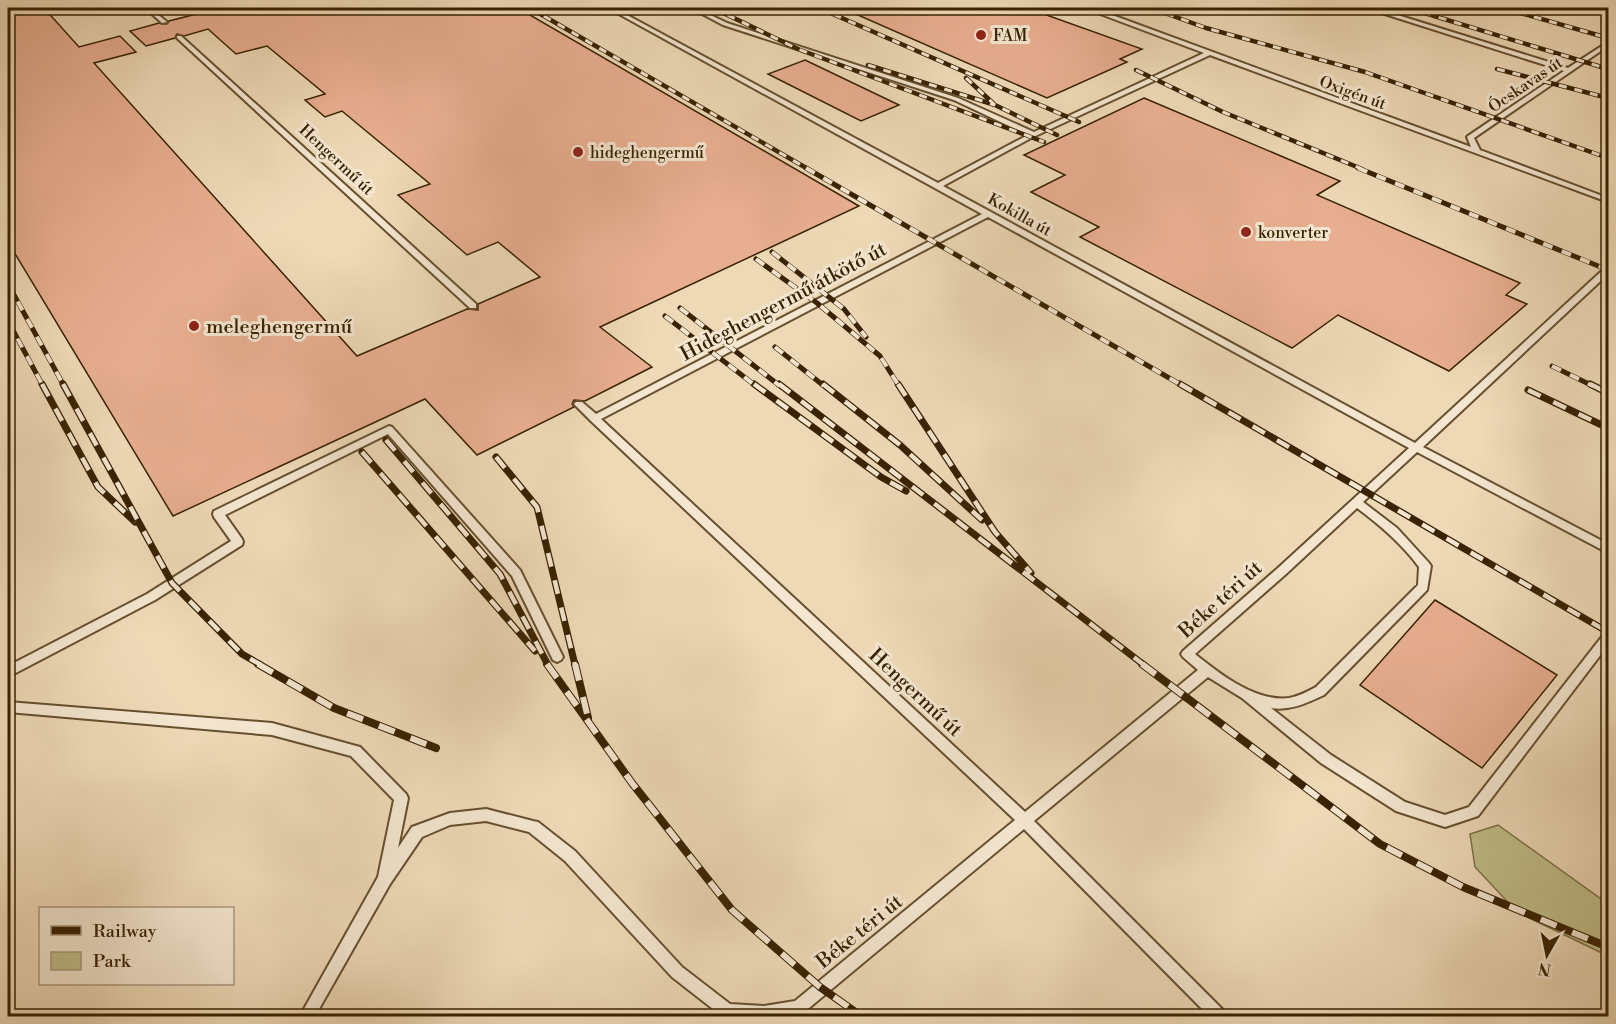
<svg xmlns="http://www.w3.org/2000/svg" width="1616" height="1024" viewBox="0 0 1616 1024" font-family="'Libre Bodoni',serif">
	<rect width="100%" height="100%" fill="#eed9b7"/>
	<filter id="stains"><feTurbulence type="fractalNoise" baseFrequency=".00333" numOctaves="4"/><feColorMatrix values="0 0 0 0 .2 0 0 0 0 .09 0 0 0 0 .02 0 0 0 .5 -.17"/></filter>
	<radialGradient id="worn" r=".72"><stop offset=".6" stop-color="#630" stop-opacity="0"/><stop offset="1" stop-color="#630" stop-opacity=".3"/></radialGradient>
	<path fill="#c0bd89" stroke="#7c7046" stroke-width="1.5" d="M1498,825l110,79v52l-91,-44 -42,-45 -5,-33z"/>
	<path fill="#e8ae91" stroke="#382202" stroke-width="1.5" d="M8,8h36l35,39 41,-11 16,16 -42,11 263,293 110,-47 11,1v-6l62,-27 -42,-35 -31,13 -69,-60 32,-11 -88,-73 -17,6 -20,-17 20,-6 -58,-48 -31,8 -28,-25 -24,7 -7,-2 -2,4 -29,8 -16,-15 29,-8 8,1 2,-3 51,-13h298l341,198 -259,121 52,40 -67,34 -11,-1 -2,4 2,3 -97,48 -52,-56 -252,117 -165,-274z
		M842,8h185l115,41 -22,10 7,3 -80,36z
		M805,60l94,45 -38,16 -93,-47z
		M1144,98l196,83 -23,14 203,88 -14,12 21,9 -78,67 -111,-56 -46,33 -212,-111 19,-10 -68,-35 34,-17 -41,-20z
		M1435,600l122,75 -75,93 -122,-83z"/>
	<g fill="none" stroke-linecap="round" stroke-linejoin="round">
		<defs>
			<path id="lane" d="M145,8h5l17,14 -5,1z
				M608,8h6l324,175 90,-48 -74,-35 -231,-75 -32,-17h5l31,15 231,75 76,34 170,-79 -117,-44v-1h6l378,139 -4,-10 1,-1 96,-65 -195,-62v-1h6l193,60 40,-26v4l-134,92 6,12 128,48v4l-398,-147 -179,83 -88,48 472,257 190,-175h3v6l-185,173 185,97v9l-191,-101 -54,50 34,26 32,35 2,3 -4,24 -103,105c-17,8 -34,16 -53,13l60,47 74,47 40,13 24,-8 135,-173 4,-2v13l-130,171 -33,11 -49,-16 -75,-48 -79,-65 -34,-21 -174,144 190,190 2,5h-17l-185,-187 -221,184 -10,3h-71l-50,-39 -107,-116 -36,-29 -43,-11 -36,4 -28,12 -32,47 -75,132h-15l78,-139 16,-77 -43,-44 -79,-21 -264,-23v-10l264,21 88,24 46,47 2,4 -10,50 14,-21 38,-14 36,-4 47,12 5,1 37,29 107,116 48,37 34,2 31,-5 220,-181 -424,-399 -17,-17 2,-2h6l14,12 386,-200zM988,217l421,231 -131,120 -95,83 -2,3 2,3 15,13 -173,142 -424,-393zM1357,508c23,17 45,36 62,59l-1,18 -102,102c-9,5 -17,9 -27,11 -34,4 -69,-24 -94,-44l91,-80z
				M177,36h4l295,268v4h-6l-293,-270z
				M389,426l3,1 128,143 43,87 -2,3 -4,2 -4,-2 -41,-84 -124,-142 -163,81 17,24 1,3 -1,3 -87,55 -147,77v-11l139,-72 84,-53 -17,-24 -1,-3 1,-3z"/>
		</defs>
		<use href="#lane" stroke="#66502f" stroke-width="4"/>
		<use href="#lane" fill="#f4e6d0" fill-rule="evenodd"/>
		<defs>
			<path id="rail-far3" d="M530,8l278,161
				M713,8l85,41 246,93
				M819,8l260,114
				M1151,8l55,20 159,44 243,86
				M1408,8l200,61
				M1503,8l105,30
				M868,65l127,40
				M1497,69l111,29
				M1136,70l87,42 139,57
				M966,78l29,27 62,30"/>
			<path id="rail-far2" d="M806,168l377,218
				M1358,168l250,102
				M772,252l72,57 22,28
				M756,259l61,44 63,53 19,30
				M8,284l56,102
				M680,308l100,78
				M665,316l91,70
				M8,321l35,65
				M775,347l49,39
				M1552,366l41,20"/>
			<path id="rail-far1" d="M42,384l56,103 37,35
				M63,384l109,199 70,71 19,11
				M754,384l127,93 25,14
				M779,384l365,281
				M823,384l77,61 82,75
				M898,384l97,148 36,41
				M1180,384l428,248
				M1590,384l18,9
				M1528,390l80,38
				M386,440l114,134 48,91
				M362,452l173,199
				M496,457l41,50 38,158"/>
			<path id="rail" d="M258,664l76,44 102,40
				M547,664l85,119 100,127 88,77 41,29
				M575,664l13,54
				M1142,664l238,180 83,43 145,60"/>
		</defs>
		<use href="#rail-far3" stroke="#382202" stroke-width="4.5"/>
		<use href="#rail-far2" stroke="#382202" stroke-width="5"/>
		<use href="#rail-far1" stroke="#382202" stroke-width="7"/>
		<use href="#rail" stroke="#382202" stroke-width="8"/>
		<use href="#rail-far3" stroke="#f4e6d0" stroke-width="3" stroke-dasharray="8" stroke-linecap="butt"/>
		<use href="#rail-far2" stroke="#f4e6d0" stroke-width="4" stroke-dasharray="10" stroke-linecap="butt"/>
		<use href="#rail-far1" stroke="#f4e6d0" stroke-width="4.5" stroke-dasharray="14" stroke-linecap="butt"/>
		<use href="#rail" stroke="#f4e6d0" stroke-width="6" stroke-dasharray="17" stroke-linecap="butt"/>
	</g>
	<g fill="#8f2418" stroke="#f4e6d0" stroke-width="2">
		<circle cx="981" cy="35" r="6"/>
		<circle cx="578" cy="152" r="6"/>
		<circle cx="1246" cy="232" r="6"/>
		<circle cx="194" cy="326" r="6"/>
	</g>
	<g text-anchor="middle" stroke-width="6" stroke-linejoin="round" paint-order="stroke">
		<g font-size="16" fill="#382202" stroke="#f4e6d0" text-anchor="start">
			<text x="993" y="41">FAM</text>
			<text x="590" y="158">hideghengermű</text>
			<text x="1258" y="238">konverter</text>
		</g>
		<g font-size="16" fill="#382202" stroke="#f4e6d0">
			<text transform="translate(1525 84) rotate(-34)" y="6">Ócskavas út</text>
			<text transform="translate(1353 92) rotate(20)" y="6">Oxigén út</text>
			<text transform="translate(337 159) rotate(43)" y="6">Hengermű út</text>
			<text transform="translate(1020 214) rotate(29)" y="6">Kokilla út</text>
		</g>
		<g font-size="20" fill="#382202" stroke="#f4e6d0">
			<text transform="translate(783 301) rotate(-28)" y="7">Hideghengermű átkötő út</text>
			<text transform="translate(1220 599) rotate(-42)" y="7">Béke téri út</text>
			<text transform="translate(916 692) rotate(43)" y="7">Hengermű út</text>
			<text transform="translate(859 931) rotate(-39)" y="7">Béke téri út</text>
		</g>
		<g font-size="20" fill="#382202" stroke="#f4e6d0" text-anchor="start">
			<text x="206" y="333">meleghengermű</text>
		</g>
	</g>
	<rect width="1616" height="1024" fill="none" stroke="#eed9b7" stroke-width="30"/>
	<rect x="9" y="9" width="1598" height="1006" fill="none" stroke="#382202" stroke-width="3"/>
	<rect x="15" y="15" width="1586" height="994" fill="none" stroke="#382202" stroke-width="1.5"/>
	<rect x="39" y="907" width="195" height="78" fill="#f4e6d0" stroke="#a9987e" stroke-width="1.5"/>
	<rect x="51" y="926" width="30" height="9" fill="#382202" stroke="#a9987e" stroke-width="1.5"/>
	<text x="93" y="937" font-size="18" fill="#382202">Railway</text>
	<rect x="51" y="952" width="30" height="18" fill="#c0bd89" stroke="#a9987e" stroke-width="1.5"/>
	<text x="93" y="967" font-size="18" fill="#382202">Park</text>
	<g transform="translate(1547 955) rotate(189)" stroke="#f4e6d0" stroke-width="4.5" paint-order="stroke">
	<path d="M0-4.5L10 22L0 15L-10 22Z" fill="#382202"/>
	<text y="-9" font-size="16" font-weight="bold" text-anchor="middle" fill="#382202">N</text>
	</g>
	<rect width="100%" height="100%" filter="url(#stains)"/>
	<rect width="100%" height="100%" fill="url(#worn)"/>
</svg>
